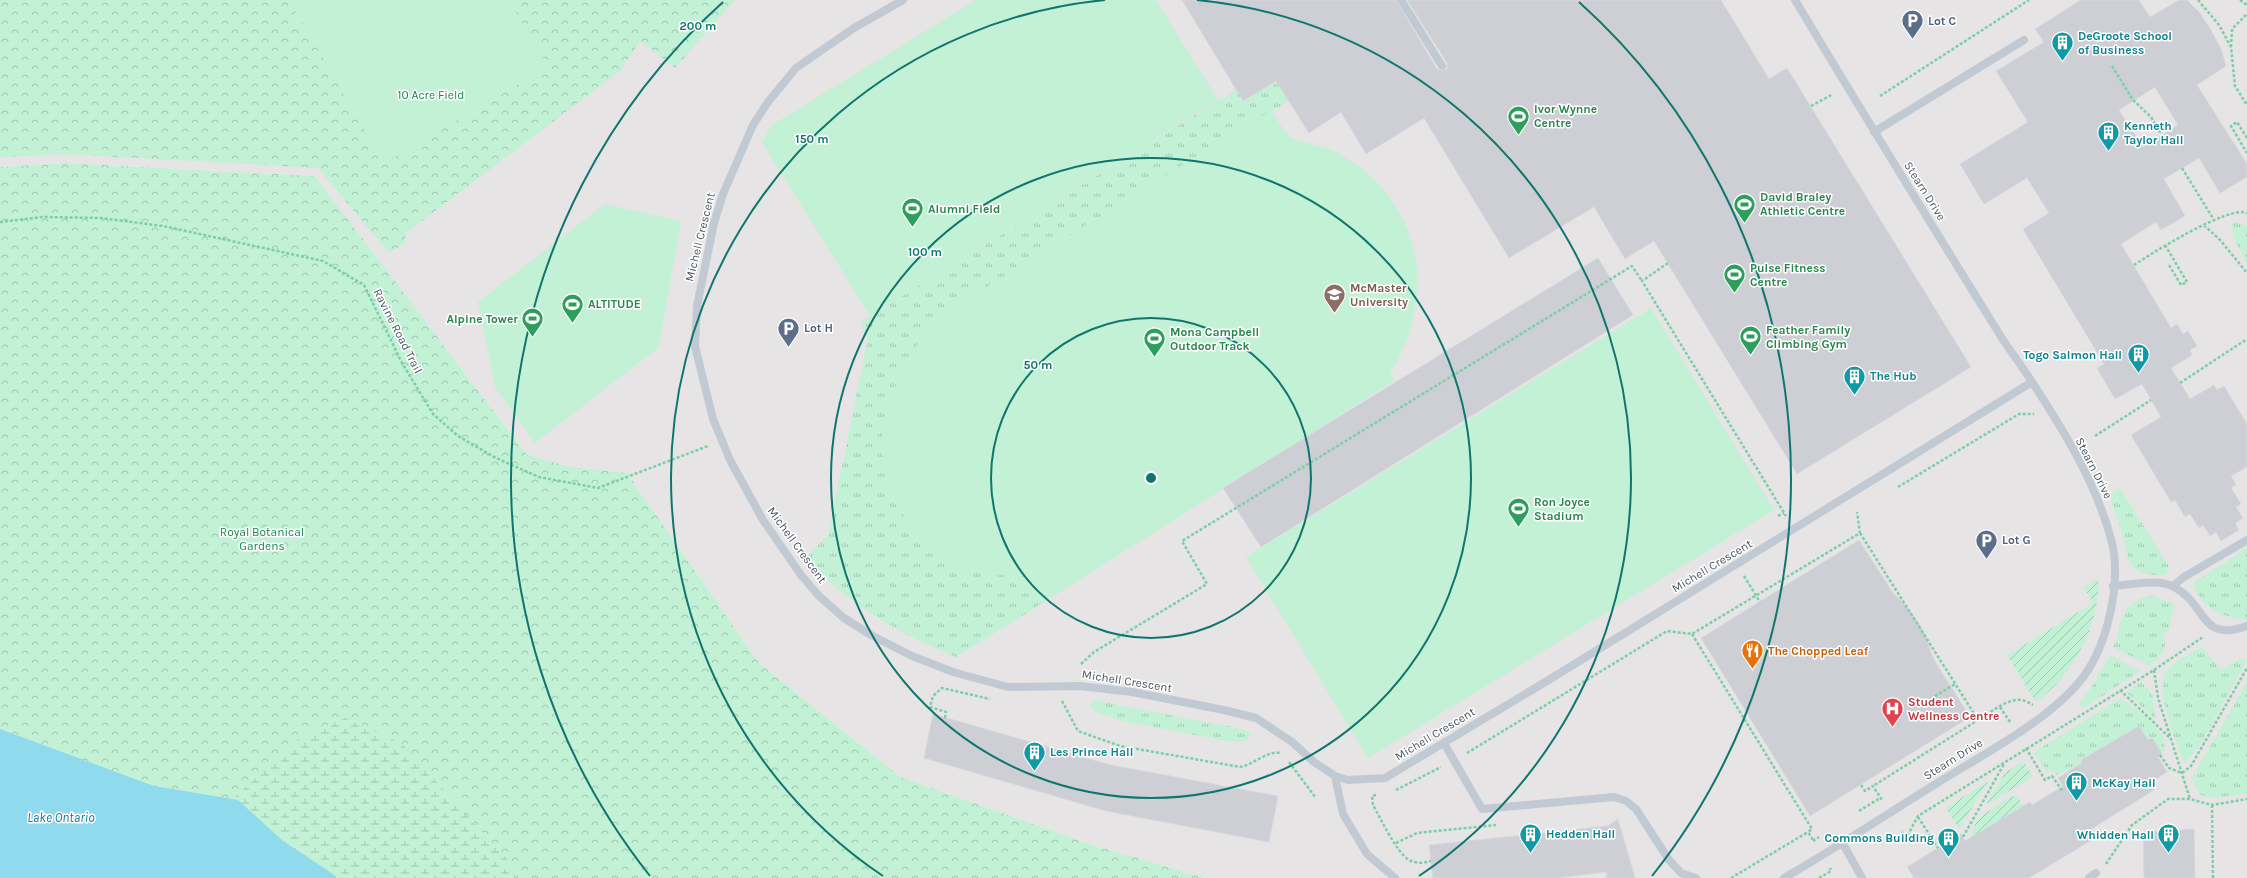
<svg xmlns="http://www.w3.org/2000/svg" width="2247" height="878" viewBox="0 0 2247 878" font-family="Karla,sans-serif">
	<defs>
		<pattern id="grass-tufts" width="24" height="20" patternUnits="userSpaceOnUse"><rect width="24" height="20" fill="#c3f1d5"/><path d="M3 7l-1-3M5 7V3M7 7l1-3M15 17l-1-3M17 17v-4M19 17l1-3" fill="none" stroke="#a0c6b0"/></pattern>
		<pattern id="forest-crowns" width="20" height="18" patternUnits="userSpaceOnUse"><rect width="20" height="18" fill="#c3f1d5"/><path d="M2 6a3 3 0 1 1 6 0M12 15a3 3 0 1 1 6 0" fill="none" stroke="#a0c6b0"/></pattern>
		<pattern id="wetland-marsh" width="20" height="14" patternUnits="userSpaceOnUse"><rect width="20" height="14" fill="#c3f1d5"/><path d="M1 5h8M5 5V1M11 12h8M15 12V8" fill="none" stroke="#a0c6b0"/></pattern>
		<pattern id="garden-furrows" width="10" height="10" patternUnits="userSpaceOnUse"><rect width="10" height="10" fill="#c3f1d5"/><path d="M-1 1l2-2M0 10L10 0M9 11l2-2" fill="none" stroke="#a0c6b0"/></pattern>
	</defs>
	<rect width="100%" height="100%" fill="#f5f3f3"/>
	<path fill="#e6e4e5" d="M0,0h2247v878h-1042l-112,-33 -192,-68 -142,-114 -132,-190 -60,-7 -40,-11 -212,-279 -250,-13 -65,4z"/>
	<path fill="url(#grass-tufts)" d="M1289,73l12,20 -385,238 5,9c-40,64 -58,128 -5,191 15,18 36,35 60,40 15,4 32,4 48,5l17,28 -85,53c-45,-18 -90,-43 -126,-75 -8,-8 -15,-18 -22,-26l20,-21 40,-197 -8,-14 10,-8 366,-226 7,11z
		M2234,222l13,4v38l-12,-23 -4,-17z
		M2120,488l48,77 1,4 -4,6c-39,1 -35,-12 -43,-43 -4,-12 -9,-23 -12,-36z
		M2247,548v72c-20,0 -52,-15 -53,-38z
		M2151,596l23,7 -5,28 -5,2c-1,4 1,5 1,9 1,10 -9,19 -17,23l-35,-18c10,-25 7,-46 38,-51z
		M2202,647l19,23 16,-10 10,-1v1l-48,86 -14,18c-8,-20 -33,-78 -17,-95 8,-9 23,-16 34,-22z
		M2110,655l30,16 -58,38 -3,-6 12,-15z
		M2141,682l11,11 4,27 -30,-28z
		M2247,682v112l-38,4 -10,-4 -7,-16z
		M2119,699c10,2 36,25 42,35 3,4 3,10 4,15l-4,4 -10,-16 -44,17 -4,-7 -22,13 4,8 -17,4 -1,-2 -10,5 -4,-5 -6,2 -13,-20z
		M1094,700l148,29 8,3 1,3 -5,6 -15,1 -109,-21 -26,-9 -6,-7z"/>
	<path fill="url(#forest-crowns)" d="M0,0h735l-60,68 -35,-27 -19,29 -215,163 -1,10 -16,10 -71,-85 -256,-14 -62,3z
		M65,163l250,13 212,279 40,11 60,7 132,190 142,114 192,68 112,33h-891l-104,-58 -210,-80v-573z"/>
	<path fill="url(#wetland-marsh)" d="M345,718l57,26 105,115 9,19h-215l-91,-58 89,-82z"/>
	<path fill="url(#garden-furrows)" d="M2098,578c3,47 -25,97 -62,124l-29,-47 86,-52 -9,-15z
		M2023,761l10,15 -43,27h-3l18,-30z
		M1989,780l-30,49 -13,-21z
		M2012,795l1,2 4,-1 6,10 -51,34 -2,-2 7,-19z"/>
	<path fill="#c3f1d5" d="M289,0h220l39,67 -164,96z
		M976,0h180l62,100 -348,216 -108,-174 10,-17z
		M1271,110c6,8 12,21 19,27 5,4 33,9 41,13 8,3 16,9 23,13 72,50 81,140 36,210l4,8 -353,223 -17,-28c-24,-1 -47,-2 -69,-12 -8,-4 -15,-10 -22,-16 -37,-30 -56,-77 -49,-125 4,-29 22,-58 37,-83l-5,-9z
		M605,204l76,17 -22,126 -124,96 -40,-56 -17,-85z
		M1651,308l123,202 -406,248 -122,-201z"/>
	<path fill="#90daee" d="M0,729l154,57 84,14 45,41 50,33 3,4h-336z"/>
	<path fill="#cdcfd5" stroke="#d7d9de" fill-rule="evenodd" d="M1182,0h214l41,69 5,2 5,-2v-6l-40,-63h314l48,79 18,-11 184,299 -174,107 -143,-233 -29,18 -31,-52 -85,51 -85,-140 -58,36 -25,-42 -32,21 -33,-52 -33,20z
		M2081,0h58l11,17 29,-17h8l12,12 12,18 10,19 5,17 -29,19 50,79v13l-27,16 -21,-35 -35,21 21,37 -24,14 -5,-8 -35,22 50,84 6,-4 6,10 5,-3 9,15 -7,4 2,5 -21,13 19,31 24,-14 3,5 7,-4 23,38v43l-16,9 5,9 -5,3 10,16 -5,3 7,11 -8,5 4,7 -18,11 -5,-9 -6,4 -7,-11 -4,3 -9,-14 -5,3 -10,-17 -4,2 -40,-67 30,-18 -19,-33 -27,15 -18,-31 7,-4 -81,-135 26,-16 -22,-35 -43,26 -24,-40 68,-42 -32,-51 48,-29 -9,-13zM2155,87l23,38 -35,22 -24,-37z
		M1598,258l35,57 -372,232 -38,-59z
		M1859,540l34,53 14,14 16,23 11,30 36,57 -160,99 -109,-178z
		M933,714l178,51 167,31 -9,46 -163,-31 -182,-53z
		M2139,726l9,14 4,-3 10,17 -4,3 9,15 -18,11 5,7 -74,46 20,-1 -71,43h-115l-7,-11 54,-33 4,7 65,-39 2,3 31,-19 -5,-8 24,-15 -1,-3z
		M1618,819l17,59h-29l1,-6 -50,6h-124l-4,-33 179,-19z
		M2194,829l1,49h-51l-1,-46z"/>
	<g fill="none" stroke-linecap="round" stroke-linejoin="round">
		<path stroke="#7ad0a6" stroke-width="2.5" stroke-dasharray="3 2" stroke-linecap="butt" d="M2198,0l21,25 12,22 4,39 12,19
			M2240,0l7,5
			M2231,47l1,-18 15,-15
			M2112,66l21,34 18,17 11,18
			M1880,96l149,-96
			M1811,106l22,-12
			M2247,138l-10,-16 -6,4 16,27
			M2182,168l32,52
			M0,222l43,-5 57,1 63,8 160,35 41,24 38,78 31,51 25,22 38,22 43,19 59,11 110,-42
			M2204,225l17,16 26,32
			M2165,245l22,37 -6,3 -12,-20
			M1668,263l-26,18 144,235
			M2134,265c18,-12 95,-60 113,-52
			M2180,383l67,-44
			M2095,436l56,-36
			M1898,487l121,-73h15
			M1778,516l6,-3
			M1860,533l118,187 -105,66
			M1744,576l16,26
			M1692,634l120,195 -4,3 5,8
			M1081,664l13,-12 113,-68 -25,-43 450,-275 10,15
			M2154,670l4,28 32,101
			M2120,690l49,47
			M1062,701l16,30 42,15 120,21c13,-2 28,-17 40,-14
			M1922,704l33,-20
			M2000,707l10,15
			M945,718l1,-6 -16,-5 3,-11 9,-8 48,11
			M1978,720c11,-6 29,-22 43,-20 4,0 8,3 12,5
			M2026,748l19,32 7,-4 11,16
			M1467,753l200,-122 25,3 168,-101 -3,-21
			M2160,755l9,13 13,5 9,-7 56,-98
			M1289,762l27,36
			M1861,785l4,6 8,-5 9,14
			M1396,790l45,-23
			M1376,795l-4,1 1,9c8,14 23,47 36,55 7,4 15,3 22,1
			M2212,805l1,73
			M1859,811l21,-13
			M1918,817l20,31
			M1902,832l4,6 12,-22 236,-146 49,-33
			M1963,837l41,-73
			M1813,841l6,-4
			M1396,843l21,-10 79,-8
			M2106,864l26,-39 36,-26h22l22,6 35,-6
			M1731,878l77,-46
			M1819,878l12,-7 -1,-3"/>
		<path stroke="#c1cad2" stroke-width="8" d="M903,0l-49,28 -58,40 -28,34 -15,23 -30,69 -9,29 -17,83 -2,40 18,73 17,41 33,60 38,55 18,21 25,22 27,17 41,21 41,16 55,15 72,-1 52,6 92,18 32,8 36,24 22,20 21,14 13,4 37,-2 162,-97 485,-299
			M1401,0l41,66
			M1874,132l150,-92
			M2113,586c18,-1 45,-8 61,1 34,18 25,56 73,39
			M2173,586l11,-9 63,-37
			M1444,743l38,66 132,-12 12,4 10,8 33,51 12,13 15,5
			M1335,776l8,38 24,40 28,24
			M1842,842l20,36
			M1784,878c51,-29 100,-62 150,-93 46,-29 125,-69 154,-115 21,-33 34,-92 23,-131 -15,-56 -47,-108 -79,-157 -10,-16 -22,-31 -32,-47 -69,-111 -138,-223 -205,-335
			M2089,878l7,-5"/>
	</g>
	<g fill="none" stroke="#0f766e" stroke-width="2">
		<circle cx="1151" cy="478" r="160"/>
		<circle cx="1151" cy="478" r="320"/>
		<path d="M883 876A480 480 0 0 1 1105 0M1197 0A480 480 0 0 1 1419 876"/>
		<path d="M650 876A640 640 0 0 1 723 2M1579 2A640 640 0 0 1 1652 876"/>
	</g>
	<defs>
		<symbol id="parking-pin" viewBox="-11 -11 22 30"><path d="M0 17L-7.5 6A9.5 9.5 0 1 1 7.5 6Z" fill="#5c6f8a" stroke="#fff"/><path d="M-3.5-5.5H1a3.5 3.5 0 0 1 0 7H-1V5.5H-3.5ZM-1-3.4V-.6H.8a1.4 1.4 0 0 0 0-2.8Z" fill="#fff"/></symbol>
		<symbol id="building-pin" viewBox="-11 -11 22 30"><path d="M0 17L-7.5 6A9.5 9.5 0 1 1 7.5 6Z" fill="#0f9aa8" stroke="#fff"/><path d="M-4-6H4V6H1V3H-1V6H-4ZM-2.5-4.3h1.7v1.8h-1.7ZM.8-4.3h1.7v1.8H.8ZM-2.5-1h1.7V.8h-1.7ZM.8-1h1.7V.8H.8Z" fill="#fff"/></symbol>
		<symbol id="stadium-pin" viewBox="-11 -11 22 30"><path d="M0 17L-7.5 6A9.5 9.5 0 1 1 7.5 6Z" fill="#2e9e5b" stroke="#fff"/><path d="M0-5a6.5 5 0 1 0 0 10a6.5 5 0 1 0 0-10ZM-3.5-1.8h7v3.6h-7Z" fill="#fff"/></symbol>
		<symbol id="university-pin" viewBox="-11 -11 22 30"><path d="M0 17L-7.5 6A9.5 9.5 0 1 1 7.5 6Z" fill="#8d6e63" stroke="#fff"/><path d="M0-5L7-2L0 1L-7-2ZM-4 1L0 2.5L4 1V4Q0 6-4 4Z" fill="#fff"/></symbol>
		<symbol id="restaurant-pin" viewBox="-11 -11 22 30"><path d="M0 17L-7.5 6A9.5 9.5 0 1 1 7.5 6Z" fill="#e8710a" stroke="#fff"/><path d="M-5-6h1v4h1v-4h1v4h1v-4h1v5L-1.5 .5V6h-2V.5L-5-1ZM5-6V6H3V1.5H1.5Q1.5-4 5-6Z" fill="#fff"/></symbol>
		<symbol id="hospital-pin" viewBox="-11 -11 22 30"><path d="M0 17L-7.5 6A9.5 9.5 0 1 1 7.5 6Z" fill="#e0444e" stroke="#fff"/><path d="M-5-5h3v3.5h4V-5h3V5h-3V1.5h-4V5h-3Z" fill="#fff"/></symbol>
	</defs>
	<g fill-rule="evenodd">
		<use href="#parking-pin" x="1900" y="8" width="25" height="34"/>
		<use href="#building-pin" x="2050" y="30" width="25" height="34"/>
		<use href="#stadium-pin" x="1506" y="104" width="25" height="34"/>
		<use href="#building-pin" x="2096" y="120" width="25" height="34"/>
		<use href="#stadium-pin" x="1732" y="192" width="25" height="34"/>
		<use href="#stadium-pin" x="900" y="196" width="25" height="34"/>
		<use href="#stadium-pin" x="1722" y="262" width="25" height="34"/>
		<use href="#university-pin" x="1322" y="282" width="25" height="34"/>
		<use href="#stadium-pin" x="560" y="292" width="25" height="34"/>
		<use href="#stadium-pin" x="520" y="306" width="25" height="34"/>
		<use href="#parking-pin" x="776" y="316" width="25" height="34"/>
		<use href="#stadium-pin" x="1738" y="324" width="25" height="34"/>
		<use href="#stadium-pin" x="1142" y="326" width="25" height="34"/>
		<use href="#building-pin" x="2126" y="342" width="25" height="34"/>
		<use href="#building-pin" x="1842" y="364" width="25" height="34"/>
		<use href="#stadium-pin" x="1506" y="496" width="25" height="34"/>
		<use href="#parking-pin" x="1974" y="528" width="25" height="34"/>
		<use href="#restaurant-pin" x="1740" y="638" width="25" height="34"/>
		<use href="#hospital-pin" x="1880" y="696" width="25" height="34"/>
		<use href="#building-pin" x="1022" y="740" width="25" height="34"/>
		<use href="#building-pin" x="2064" y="770" width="25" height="34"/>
		<use href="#building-pin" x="1518" y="822" width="25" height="34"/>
		<use href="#building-pin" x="2156" y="822" width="25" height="34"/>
		<use href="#building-pin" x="1936" y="826" width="25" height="34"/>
	</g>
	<g text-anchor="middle" stroke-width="3" stroke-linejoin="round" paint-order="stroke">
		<g font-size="12" font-weight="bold" fill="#4e5e75" stroke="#fff" text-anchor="start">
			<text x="1928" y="25">Lot C</text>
			<text x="804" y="332">Lot H</text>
			<text x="2002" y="544">Lot G</text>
		</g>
		<g font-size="12" font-weight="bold" fill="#0d838f" stroke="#fff" text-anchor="start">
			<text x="2078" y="40">DeGroote School<tspan x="2078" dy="14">of Business</tspan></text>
			<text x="2124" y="130">Kenneth<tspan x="2124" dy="14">Taylor Hall</tspan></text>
			<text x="2122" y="359" text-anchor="end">Togo Salmon Hall</text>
			<text x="1870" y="380">The Hub</text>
			<text x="1050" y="756">Les Prince Hall</text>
			<text x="2092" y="787">McKay Hall</text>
			<text x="1546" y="838">Hedden Hall</text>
			<text x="2154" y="839" text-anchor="end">Whidden Hall</text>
			<text x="1934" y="842" text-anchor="end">Commons Building</text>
		</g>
		<g font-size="12" fill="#17864f" stroke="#fff">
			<text x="431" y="99">10 Acre Field</text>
			<text x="262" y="536">Royal Botanical<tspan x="262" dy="14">Gardens</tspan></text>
		</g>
		<g font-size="12" font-weight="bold" fill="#27864d" stroke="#fff" text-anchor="start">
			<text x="1534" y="113">Ivor Wynne<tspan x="1534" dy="14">Centre</tspan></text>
			<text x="1760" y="201">David Braley<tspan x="1760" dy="14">Athletic Centre</tspan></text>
			<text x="928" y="213">Alumni Field</text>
			<text x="1750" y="272">Pulse Fitness<tspan x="1750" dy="14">Centre</tspan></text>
			<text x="588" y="308">ALTITUDE</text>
			<text x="518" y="323" text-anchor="end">Alpine Tower</text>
			<text x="1766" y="334">Feather Family<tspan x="1766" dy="14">Climbing Gym</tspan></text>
			<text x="1170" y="336">Mona Campbell<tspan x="1170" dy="14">Outdoor Track</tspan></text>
			<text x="1534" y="506">Ron Joyce<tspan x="1534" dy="14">Stadium</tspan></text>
		</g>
		<g font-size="12" fill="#4a5661" stroke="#fff">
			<text transform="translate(1925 191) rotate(58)" y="4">Stearn Drive</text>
			<text transform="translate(700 237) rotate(-76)" y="4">Michell Crescent</text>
			<text transform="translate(398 331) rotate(63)" y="4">Ravine Road Trail</text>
			<text transform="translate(2094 468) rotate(63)" y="4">Stearn Drive</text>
			<text transform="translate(797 545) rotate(54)" y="4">Michell Crescent</text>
			<text transform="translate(1712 566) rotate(-31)" y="4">Michell Crescent</text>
			<text transform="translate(1127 681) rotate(9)" y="4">Michell Crescent</text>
			<text transform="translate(1435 734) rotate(-31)" y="4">Michell Crescent</text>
			<text transform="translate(1953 759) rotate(-32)" y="4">Stearn Drive</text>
		</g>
		<g font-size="12" font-weight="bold" fill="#785e54" stroke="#fff" text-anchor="start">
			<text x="1350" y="292">McMaster<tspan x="1350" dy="14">University</tspan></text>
		</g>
		<g font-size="12" font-weight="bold" fill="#c56008" stroke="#fff" text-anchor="start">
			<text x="1768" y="655">The Chopped Leaf</text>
		</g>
		<g font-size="12" font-weight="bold" fill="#be3a42" stroke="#fff" text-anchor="start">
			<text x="1908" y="706">Student<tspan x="1908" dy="14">Wellness Centre</tspan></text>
		</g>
		<g font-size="13" font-style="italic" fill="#0c7c9b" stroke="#fff">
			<text x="61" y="822">Lake Ontario</text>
		</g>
	</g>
	<circle cx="1151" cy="478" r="6" fill="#0f766e" stroke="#fff" stroke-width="2"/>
	<g font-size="12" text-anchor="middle" font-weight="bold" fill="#0f766e" stroke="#fff" stroke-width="3" stroke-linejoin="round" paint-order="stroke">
		<text x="698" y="30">200 m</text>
		<text x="812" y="143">150 m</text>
		<text x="925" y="256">100 m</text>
		<text x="1038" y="369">50 m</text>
	</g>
</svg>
